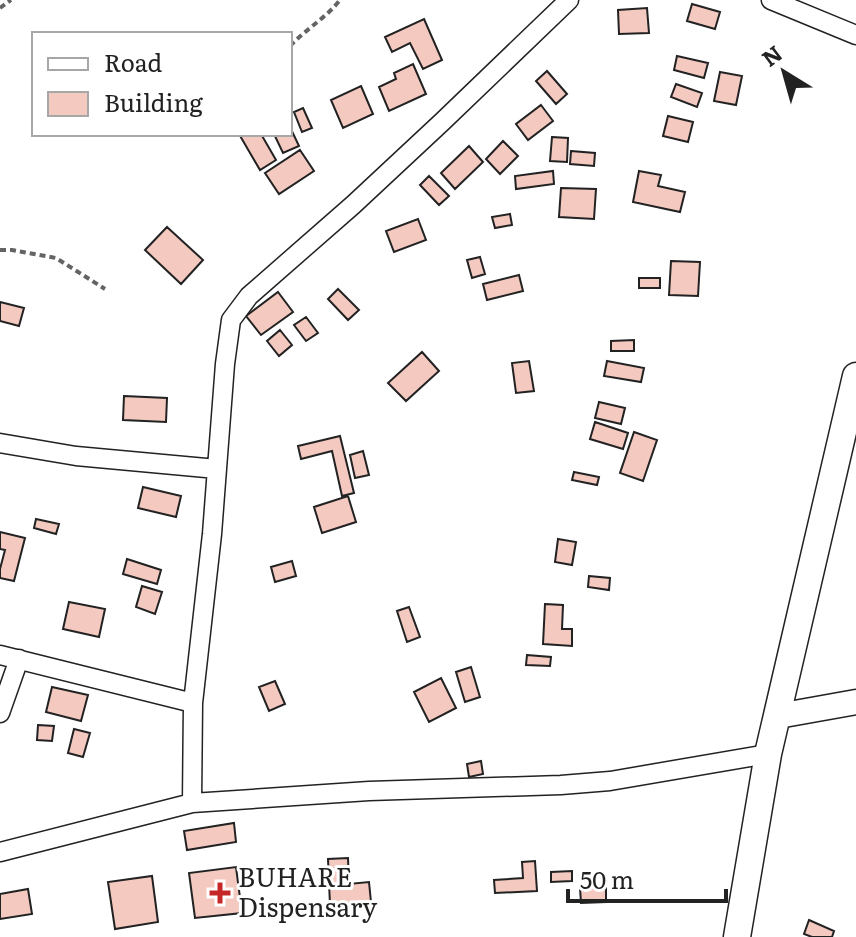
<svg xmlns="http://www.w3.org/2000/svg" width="856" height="937" viewBox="0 0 856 937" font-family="Literata,serif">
	<rect width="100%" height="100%" fill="#fff"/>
	<path fill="#f3c9c0" stroke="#222" stroke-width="2" d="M692,4l28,8 -5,17 -28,-8z
		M647,8l2,25 -30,1 -1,-24z
		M424,19l18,41 -19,9 -13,-26 -18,9 -7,-15z
		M677,56l31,7 -4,15 -30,-8z
		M413,64l13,30 -37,17 -10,-24 17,-8 -2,-6z
		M547,71l20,23 -11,10 -20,-23z
		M720,72l22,4 -6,29 -22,-4z
		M676,84l26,9 -5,14 -26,-10z
		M361,86l12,28 -30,14 -12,-28z
		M541,105l12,16 -25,19 -12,-16z
		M303,108l9,20 -10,4 -8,-20z
		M668,116l25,6 -5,20 -25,-6z
		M290,127l9,19 -16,7 -9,-19h16z
		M239,134h22l15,26 -16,10z
		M552,137l16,1 -1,24 -17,-1z
		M503,141l15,15 -18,18 -14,-15z
		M469,146l14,16 -28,27 -14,-16z
		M300,150l14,21 -35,23 -14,-21z
		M571,151l24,2 -1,13 -24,-2z
		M553,171l1,13 -38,5 -1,-13z
		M639,171l22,4 -3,11 27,6 -5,20 -47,-10z
		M429,176l20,20 -10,9 -19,-20z
		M561,188l35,1 -2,30 -35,-2z
		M510,214l2,11 -17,3 -3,-11z
		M418,219l8,21 -32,12 -8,-21z
		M167,227l36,33 -22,24 -36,-34z
		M480,257l5,17 -13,4 -5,-18z
		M671,261l29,1 -2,34 -29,-1z
		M519,275l4,16 -36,9 -4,-16z
		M639,278h21v10h-21z
		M338,289l21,21 -11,10 -20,-21z
		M278,292l15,20 -32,23 -15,-19z
		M0,302l24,6 -5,18 -19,-5z
		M306,317l12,16 -12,8 -12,-16z
		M280,330l12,15 -13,11 -12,-15z
		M634,340v11h-23v-10z
		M422,352l17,19 -33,30 -18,-18z
		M529,361l5,30 -18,2 -4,-30z
		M607,361l37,7 -3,14 -37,-6z
		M124,396l43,2 -1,24 -43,-2z
		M599,402l26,6 -4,16 -26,-6z
		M595,422l33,11 -5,16 -33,-10z
		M634,432l23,8 -14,41 -23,-8z
		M340,436l14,57 -12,3 -10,-45 -31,8 -3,-13z
		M363,451l6,24 -14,3 -5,-23z
		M574,472l25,5 -2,8 -25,-5z
		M143,487l38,9 -5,21 -38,-9z
		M348,496l8,26 -34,11 -8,-26z
		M36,519l23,5 -3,10 -22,-6z
		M0,532l25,6 -11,43 -14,-3v-9l5,-19 -5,-1z
		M558,539l18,3 -4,23 -17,-3z
		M127,559l34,11 -4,14 -34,-10z
		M292,561l4,15 -21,6 -4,-15z
		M589,576l21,2 -1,12 -21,-3z
		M142,586l20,6 -7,22 -19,-7z
		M69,602l36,7 -6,28 -36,-8z
		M545,604l18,1 -1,24h10v17l-29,-2z
		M409,607l11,30 -13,5 -10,-31z
		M527,655l24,2 -1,9 -24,-1z
		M471,667l9,30 -15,5 -9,-30z
		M441,678l15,30 -27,14 -15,-30z
		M275,681l10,23 -16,7 -10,-24z
		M52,687l36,8 -7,26 -35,-9z
		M38,725l16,1 -2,15 -15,-1z
		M74,729l16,4 -7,24 -15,-4z
		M481,761l2,13 -14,3 -2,-13z
		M234,823l2,19 -49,8 -3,-19z
		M348,858l1,26 20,-2 2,20 -41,3 -2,-46z
		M535,861l2,30 -42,2 -1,-13 29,-2 -1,-16z
		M236,867l6,46 -47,5 -6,-45z
		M572,871v10l-21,1v-10z
		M152,876l6,46 -43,7 -7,-47z
		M606,887v15l-25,1 -1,-15z
		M28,889l4,25 -32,5v-25z
		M809,920l25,11 -2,6h-20l-8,-3z"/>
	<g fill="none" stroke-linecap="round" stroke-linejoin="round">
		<defs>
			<path id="minor" d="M771,0l85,35
				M0,443l76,13 141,13
				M0,655l193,48
				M0,713l19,-54
				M192,803l1,-100 19,-169 13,-170 6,-44 18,-24 104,-91 89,-83 127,-122
				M0,852l192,-49 177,-12 192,-6 49,-4 158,-27"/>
			<path id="tertiary" d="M778,716l78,-14"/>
			<path id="secondary" d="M737,937l31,-183 88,-378"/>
		</defs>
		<use href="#minor" stroke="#222" stroke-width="21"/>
		<use href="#tertiary" stroke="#222" stroke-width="27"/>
		<use href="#secondary" stroke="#222" stroke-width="29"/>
		<path stroke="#646464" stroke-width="4" stroke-dasharray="6 4" stroke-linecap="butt" d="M0,8l11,-8
			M290,46c16,-17 36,-28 50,-46
			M0,250h12l44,8 49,31"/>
		<use href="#minor" stroke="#fff" stroke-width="18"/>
		<use href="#tertiary" stroke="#fff" stroke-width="24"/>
		<use href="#secondary" stroke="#fff" stroke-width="26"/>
	</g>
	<path fill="#c62828" stroke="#fff" stroke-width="3" d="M216 881h8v8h8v8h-8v8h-8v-8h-8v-8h8z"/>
	<g text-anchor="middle" stroke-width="6" stroke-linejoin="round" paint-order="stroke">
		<g font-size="26" fill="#222" stroke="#fff" text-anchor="start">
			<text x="238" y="887">BUHARE<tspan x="238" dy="30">Dispensary</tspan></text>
		</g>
	</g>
	<rect x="32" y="32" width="260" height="104" fill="#ffffff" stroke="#a7a7a7" stroke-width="2"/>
	<rect x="48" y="58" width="40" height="12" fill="#ffffff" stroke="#a7a7a7" stroke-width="2"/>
	<text x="104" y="72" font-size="24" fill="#222222">Road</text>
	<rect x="48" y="92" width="40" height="24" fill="#f3c9c0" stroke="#a7a7a7" stroke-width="2"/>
	<text x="104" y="112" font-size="24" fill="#222222">Building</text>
	<g transform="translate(784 72) rotate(323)" stroke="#ffffff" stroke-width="6" paint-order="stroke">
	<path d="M0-6L14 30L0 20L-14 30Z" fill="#222222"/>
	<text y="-12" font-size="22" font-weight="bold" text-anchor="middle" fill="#222222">N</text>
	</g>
	<path d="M568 889v12h158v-12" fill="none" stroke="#222222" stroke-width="4"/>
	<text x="580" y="889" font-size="24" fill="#222222" stroke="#ffffff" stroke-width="6" paint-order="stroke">50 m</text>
</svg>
